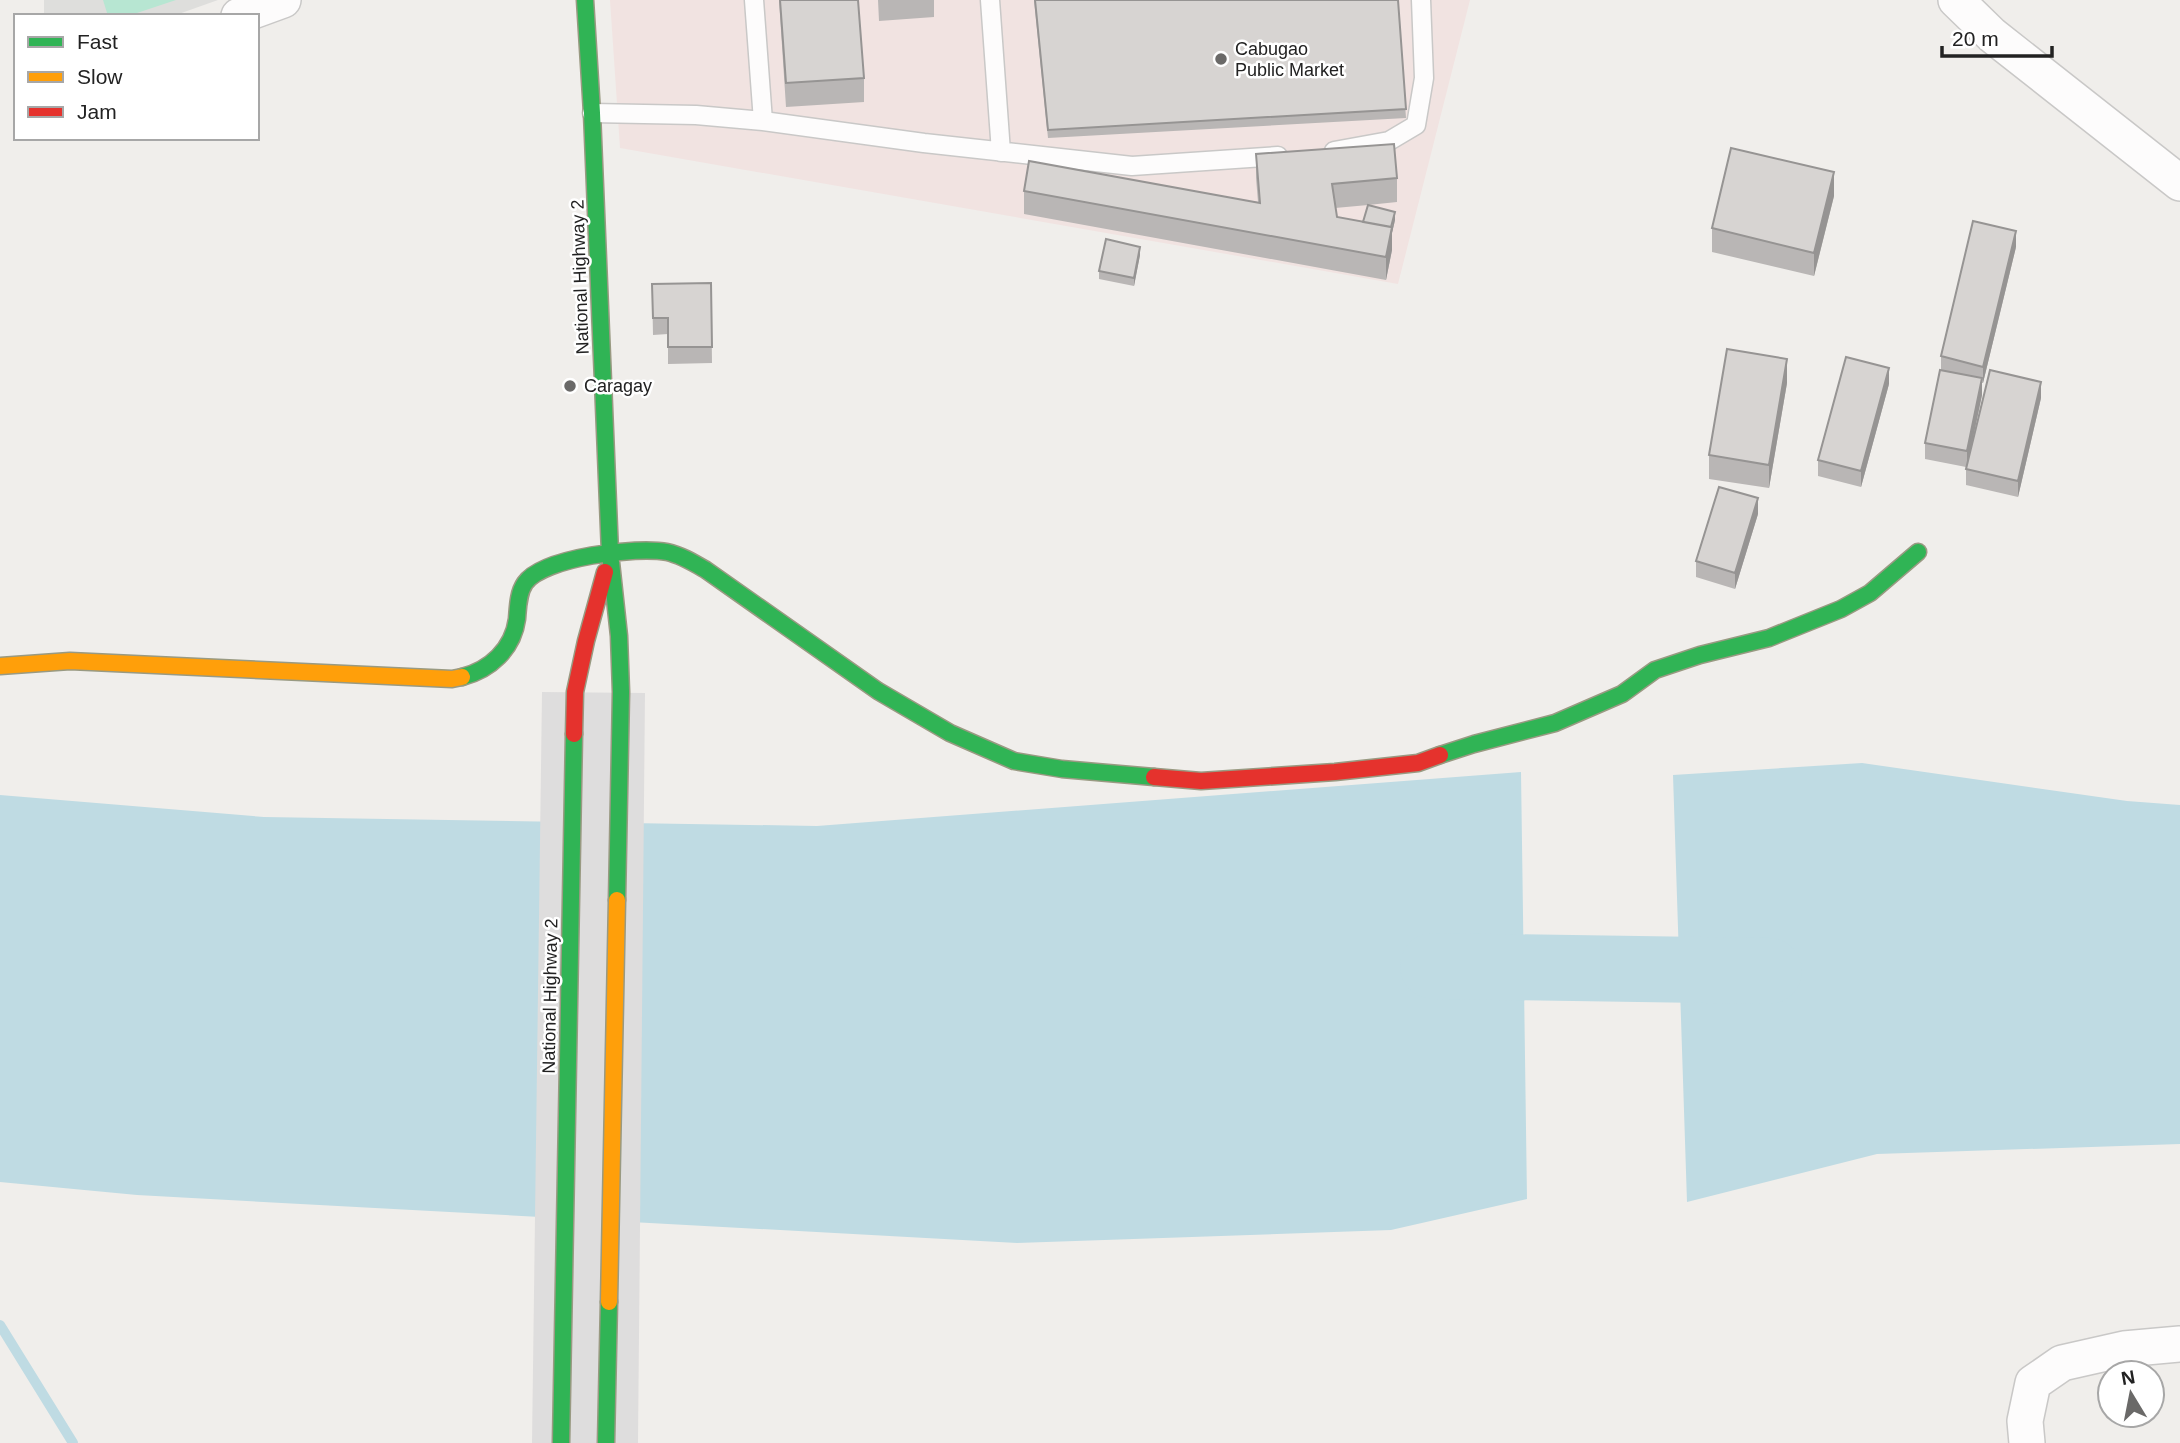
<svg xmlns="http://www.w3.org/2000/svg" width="2180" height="1443" viewBox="0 0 2180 1443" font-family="Arial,sans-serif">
	<rect width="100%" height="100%" fill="#f0eeeb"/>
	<path fill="#f1e3e1" d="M610,0h860l-72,284 -778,-136z"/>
	<path fill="#dededc" d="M44,0h174l-45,16h-129z"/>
	<path fill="#b7e6d2" d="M103,0h73l-48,16h-20z"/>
	<path fill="#bfdbe3" d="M1862,763l265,38 53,4v339l-303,10 -190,48 -14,-427z
		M1521,772l6,427 -136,31 -374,13 -880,-48 -137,-13v-387l264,22 553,9z"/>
	<path fill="#dedddd" d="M542,692l103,1 -7,750h-106z"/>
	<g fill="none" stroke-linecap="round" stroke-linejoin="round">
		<path stroke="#bfdbe3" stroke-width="10" d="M0,1325l73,118"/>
		<path stroke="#bfdbe3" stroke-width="66" d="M1433,966l336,5"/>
		<defs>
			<path id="lane" d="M754,0l9,121
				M990,0l11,152
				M592,113l104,2 67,6 161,22 208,23 146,-10
				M1334,151l55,-10 27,-16 8,-47 -3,-78"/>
			<path id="street" d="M1956,0l36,35 188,148
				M239,16l44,-16
				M2027,1443l-2,-22 8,-38 29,-20 62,-14 56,-5"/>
			<path id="fast" d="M585,0l7,113 18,440 9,83 2,56 -4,208
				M462,677c28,-7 51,-28 55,-58 1,-12 1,-26 8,-36 18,-26 113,-37 142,-31 14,3 27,11 39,18l172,121 72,42 64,28 48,8 92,8
				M1440,755l34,-11 81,-21 67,-29 33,-24 45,-15 69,-17 72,-29 29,-16 48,-41
				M561,1443l13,-709
				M606,1443l3,-141"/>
			<path id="slow" d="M0,666l70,-5 382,18 10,-2
				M609,1302l8,-402"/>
			<path id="jam" d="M574,734l1,-42 11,-51 19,-69
				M1154,777l47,4 134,-9 83,-9 22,-8"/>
		</defs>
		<use href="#lane" stroke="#c9c8c7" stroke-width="21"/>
		<use href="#street" stroke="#c9c8c7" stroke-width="38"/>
		<use href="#fast" stroke="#999a82" stroke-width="19"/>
		<use href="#slow" stroke="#999a82" stroke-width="19"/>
		<use href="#jam" stroke="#999a82" stroke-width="19"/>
		<use href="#lane" stroke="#fdfcfc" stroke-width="18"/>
		<use href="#street" stroke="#fdfcfc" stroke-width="35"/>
		<use href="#fast" stroke="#30b455" stroke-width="16"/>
		<use href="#slow" stroke="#ff9f0a" stroke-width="16"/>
		<use href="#jam" stroke="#e5322d" stroke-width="16"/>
	</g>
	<path fill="#b9b6b5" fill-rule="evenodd" d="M779,0h79l6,78v24l-78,5z
		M878,0h56v17l-55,4z
		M1034,0h364l8,118 -358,20z
		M1256,154l141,24v24l-29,3 27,15 -3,13v17l-6,30 -362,-66v-23l234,11 -2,-24zM1368,205l-5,17 -26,-5 -2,-9z
		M1834,196l-20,80 -102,-24v-24z
		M2016,247l-33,136h-1v12l-10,48 69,-45 -23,99 -52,-12v-18l-41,-8v-16l16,-73v-14z
		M1140,255l-6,31 -35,-7v-8z
		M711,283l1,80 -44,1v-30l-15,1 -1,-51z
		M1787,383l-18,105 -60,-9v-24z
		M1889,384l-28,103 -43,-11v-16z
		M1758,514l-23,75 -39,-12v-16z"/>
	<path fill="#969493" d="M1834,172v24l-20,80v-23z
		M1395,212v8l-3,13v17l-6,30v-23z
		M2016,231v16l-33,136v-16z
		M1140,247v8l-6,31v-8z
		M1787,359v24l-18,105v-23z
		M1889,368v16l-28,103v-16z
		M1982,378v17l-15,72v-16z
		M2041,382v16l-23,99v-16z
		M1758,498v16l-23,75v-16z"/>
	<path fill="#d7d4d2" stroke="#969493" stroke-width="2" d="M780,0h78l6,78 -78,5z
		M1035,0h363l8,109 -358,21z
		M1394,144l3,34 -65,6 5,33 55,10 -6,30 -362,-66 5,-30 231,42 -4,-49z
		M1731,148l103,24 -20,81 -102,-25z
		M1368,205l27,7 -4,15 -28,-5z
		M1973,221l43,10 -33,136 -42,-11z
		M1106,239l34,8 -6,31 -35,-7z
		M711,283l1,64h-44v-29h-15l-1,-34z
		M1727,349l60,10 -18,106 -60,-10z
		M1846,357l43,11 -28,103 -43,-11z
		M1940,370l42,8 -15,73 -42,-8z
		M1990,370l51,12 -23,99 -52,-12z
		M1719,487l39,11 -23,75 -39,-12z"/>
	<g fill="#6a6968" stroke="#fff" stroke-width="2.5">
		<circle cx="1221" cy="59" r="7"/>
		<circle cx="570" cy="386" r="7"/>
	</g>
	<g text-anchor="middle" stroke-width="5" stroke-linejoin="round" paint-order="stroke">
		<g font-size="18" fill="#222" stroke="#fff" text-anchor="start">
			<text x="1235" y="55">Cabugao<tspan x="1235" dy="21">Public Market</tspan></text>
			<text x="584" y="392">Caragay</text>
		</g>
		<g font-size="18" fill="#222" stroke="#fff">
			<text transform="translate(580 277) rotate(-92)" y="6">National Highway 2</text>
			<text transform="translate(550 996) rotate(-89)" y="6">National Highway 2</text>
		</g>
	</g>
	<rect x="14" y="14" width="245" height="126" fill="#ffffff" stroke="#a7a7a7" stroke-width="2"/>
	<rect x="28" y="37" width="35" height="10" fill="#30b455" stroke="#a7a7a7" stroke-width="2"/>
	<text x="77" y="49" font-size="21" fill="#222222">Fast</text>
	<rect x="28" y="72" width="35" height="10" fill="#ff9f0a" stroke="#a7a7a7" stroke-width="2"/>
	<text x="77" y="84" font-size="21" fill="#222222">Slow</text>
	<rect x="28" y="107" width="35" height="10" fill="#e5322d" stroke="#a7a7a7" stroke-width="2"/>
	<text x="77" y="119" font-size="21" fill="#222222">Jam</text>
	<g transform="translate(2131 1394) rotate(350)"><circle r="33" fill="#ffffff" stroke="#a7a7a7" stroke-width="2"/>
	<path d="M0-5L12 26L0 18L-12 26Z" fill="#6a6968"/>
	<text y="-10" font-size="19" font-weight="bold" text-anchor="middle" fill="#222222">N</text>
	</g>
	<path d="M1942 46v10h110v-10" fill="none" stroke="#222222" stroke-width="3.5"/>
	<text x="1952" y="46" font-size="21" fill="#222222" stroke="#ffffff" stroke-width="5" paint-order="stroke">20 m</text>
</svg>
